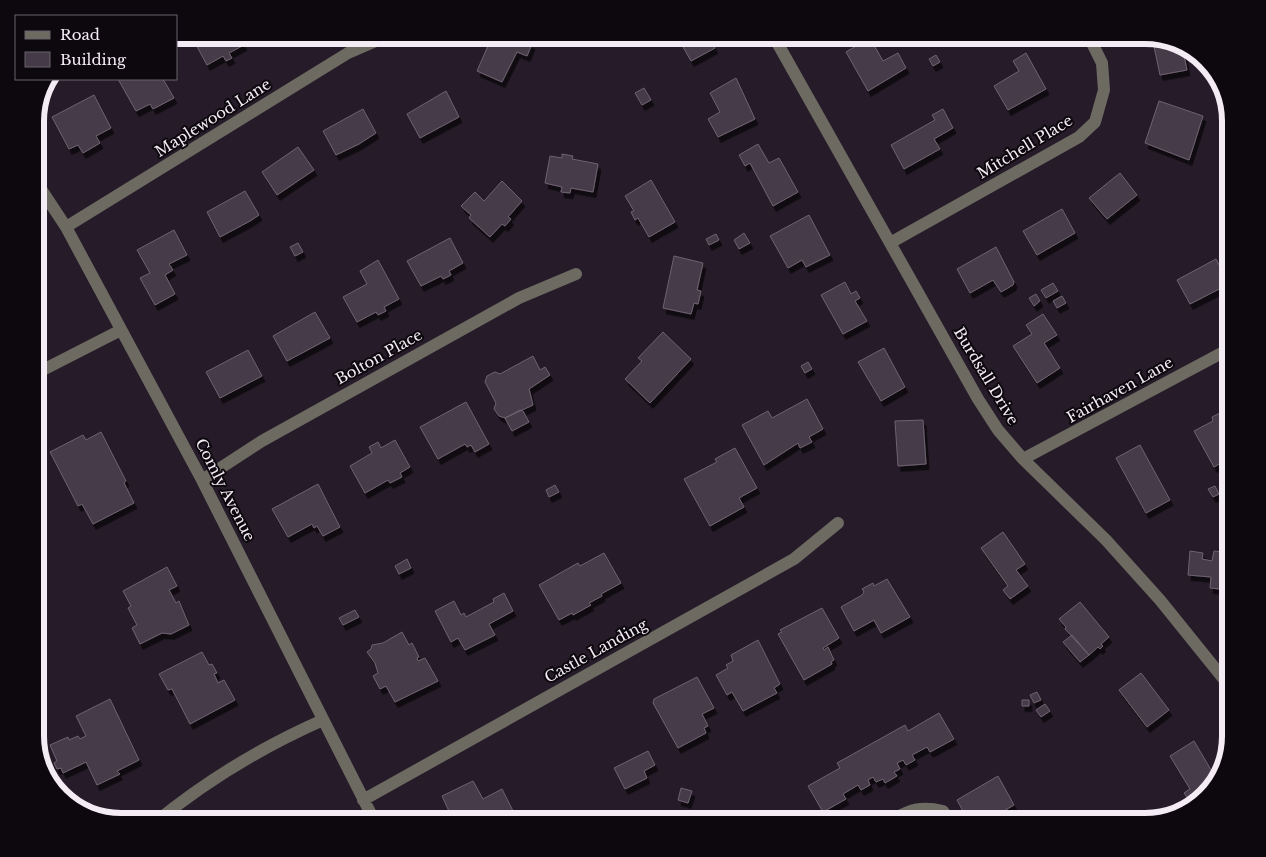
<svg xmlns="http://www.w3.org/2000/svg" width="1266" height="857" viewBox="0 0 1266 857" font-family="'Libre Baskerville',serif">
	<defs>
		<filter id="shadow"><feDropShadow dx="3" dy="5.5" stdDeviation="0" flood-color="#0009"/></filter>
	</defs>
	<rect width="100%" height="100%" fill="#261c29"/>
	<path fill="#453a48" stroke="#6f6271" filter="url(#shadow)" d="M1152,37l30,9 5,24 -27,5z
		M678,38h31l6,10 -24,13z
		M870,38l13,23 15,-8 8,15 -38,23 -22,-39z
		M491,39h28l13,5 -5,12 -10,-4 -15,30 -25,-11z
		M241,40l3,5 -15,8 3,5 -6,3 -3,-5 -16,9 -13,-24z
		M1026,53l20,36 -38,21 -14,-24 25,-15 -6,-10z
		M936,55l4,7 -7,4 -4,-7z
		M736,78l19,41 -37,18 -10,-18 12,-7 -10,-19z
		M118,79h45l11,19 -21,11 -3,-5 -14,7z
		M644,88l7,12 -9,5 -7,-12z
		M446,91l13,26 -39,21 -13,-24z
		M94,95l17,33 -15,8 4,7 -17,10 -5,-8 -9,4 -17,-32z
		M1159,101l44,15 -14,44 -44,-17z
		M363,109l13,24 -17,11 -23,11 -13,-24z
		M943,109l10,19 -19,11 6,10 -36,20 -13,-24 44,-25 -3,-5z
		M758,144l11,19 10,-5 19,34 -25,14 -23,-43 -5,3 -6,-11z
		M298,147l16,23 -37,25 -15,-23z
		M562,154l11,2 -1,3 26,5 -5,28 -22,-4 -1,5 -9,-1 1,-5 -17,-4 5,-27 12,2z
		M1120,173l17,22 -30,24 -18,-21z
		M651,180l24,42 -26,15 -11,-19 -3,2 -4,-8 3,-1 -9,-15z
		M502,181l20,20 -14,16 3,2 -6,7 -3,-2 -12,13 -21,-19 2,-3 -10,-9 14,-14 9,9z
		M245,191l14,24 -9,6 -30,16 -13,-25z
		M1062,209l13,24 -38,22 -14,-24z
		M809,215l21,40 -24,12 -4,-7 -14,8 -18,-32z
		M174,230l13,25 -18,9 4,6 -8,5 10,19 -20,11 -15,-27 10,-5 -13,-23z
		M744,233l6,10 -11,6 -5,-9z
		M716,234l3,6 -10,5 -3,-6z
		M450,238l13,25 -14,8 2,4 -8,4 -2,-3 -20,10 -14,-25z
		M298,243l5,9 -8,4 -5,-9z
		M996,247l18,35 -1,3 -12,7 -8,-12 -23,13 -13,-24z
		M674,256l29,7 -6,27 4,1 -3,13 -4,-1 -3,11 -28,-6z
		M1216,259l13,25 -39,20 -13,-24z
		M378,260l21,39 -15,8 2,4 -8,4 -2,-3 -19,10 -14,-25 24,-13 -7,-13z
		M845,282l6,12 5,-3 4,7 -5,3 12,20 -24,13 -22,-39z
		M1053,283l5,8 -12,7 -5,-8z
		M1036,294l4,7 -6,5 -5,-8z
		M1062,296l4,7 -9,5 -4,-7z
		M315,312l15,26 -43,23 -14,-25z
		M1043,314l14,21 -13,8 16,25 -23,15 -24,-37 19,-12 -6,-9z
		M663,332l28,27 -41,44 -25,-24 17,-18 -4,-3z
		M884,348l21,39 -24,14 -23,-39z
		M248,350l14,26 -42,22 -14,-26z
		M533,356l7,14 5,-3 5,8 -21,14 4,16 -28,13 -6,-2 -5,-7 2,-6 -11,-21 2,-6 8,-4 5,2z
		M808,362l4,7 -7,4 -4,-7z
		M807,399l16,30 -14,8 3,5 -12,6 -2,-5 -34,22 -22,-40 26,-14 4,7z
		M466,402l23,42 -14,8 -4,-7 -4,2 -2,-3 -27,15 -18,-32z
		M520,410l3,1 6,11 -17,9 -7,-13z
		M1231,411v33l-7,3 6,11 -16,9 -20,-36 19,-10 -1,-4 8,-4 2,3z
		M923,420l3,44 -28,2 -3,-45z
		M101,432l25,49 -2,2 10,20 -41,21 -11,-20 -4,2 -28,-54 33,-17 3,5z
		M395,440l15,27 -10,6 2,4 -12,6 -2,-3 -23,13 -15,-27 22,-13 -3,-6 9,-5 3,6z
		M1140,445l30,55 -24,13 -30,-55z
		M735,448l22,40 -18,10 5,9 -34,19 -26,-47 33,-17 -2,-3z
		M318,484l22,43 -17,9 -6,-10 -3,2 -2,-4 -24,13 -16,-28z
		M555,485l4,7 -10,5 -3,-7z
		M1215,486l4,8 -6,3 -5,-8z
		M35,500l5,9 -5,3z
		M1003,532l22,32 -9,6 12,16 -18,13 -7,-9 5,-4 -27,-38z
		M1190,551l13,2 -1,6 10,2 2,-10 17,2v37l-21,-2 1,-11 -23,-2z
		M604,553l17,30 -20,11 1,2 -13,7 2,2 -18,10 -1,-2 -13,7 -20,-35 39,-22 2,3z
		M407,559l4,9 -12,6 -4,-8z
		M167,567l10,19 -8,4 7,13 3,-2 10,24 -18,9 -9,-1 -22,11 -8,-16 5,-3 -9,-17 3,-2 -8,-15z
		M887,579l23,38 -29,16 -7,-13 -20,11 -13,-24 21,-12 2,-3 -2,-3 11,-6 1,3z
		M504,593l9,18 -24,13 6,11 -30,15 -7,-12 -7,4 -16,-31 19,-10 7,14 3,-2 2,4 28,-15 -1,-3z
		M1080,602l29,35 -8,7 2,2 -3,3 -2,-2 -9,8 -24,-26 1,-2 -7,-8z
		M822,608l17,30 -16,10 1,2 4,-3 6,13 -3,2 1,2 -28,16 -26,-46 4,-2 -2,-2z
		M355,610l4,7 -16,8 -4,-7z
		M402,632l7,13 3,-2 7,14 -2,1 1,3 7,-3 13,23 -43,21 -9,-16 -6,3 -7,-13 5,-3 -3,-10 -8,-11 4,-3 1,-4 11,-2z
		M1072,635l17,20 -9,7 -17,-20z
		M758,640l22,44 -6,4 3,5 -34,18 -11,-19 -5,3 -11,-20 12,-7 -2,-3 7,-4 -2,-6z
		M202,652l7,13 3,-1 5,9 -3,1 4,9 6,-3 11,20 -45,24 -18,-35 -4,1 -9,-16z
		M1141,673l28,37 -22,17 -28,-37z
		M697,677l17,31 -12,6 6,12 -4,2 2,5 -28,15 -25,-45 1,-4z
		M1037,692l4,8 -7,3 -4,-8z
		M110,699l29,61 -22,11 3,3 -23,11 -11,-23 -23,11 -2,-5 -4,1 -3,-6 3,-2 -7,-16 18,-8 1,3 9,-4 2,3 6,-3 -10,-20z
		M1022,700h7v6h-7z
		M1045,704l5,7 -9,6 -5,-7z
		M939,713l15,26 -24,13 -3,-5 -15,8 3,5 -9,5 -3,-5 -6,3 3,6 -6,3 3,4 -12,7 -2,-4 -7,3 -3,-5 -5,3 2,5 -9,5 -3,-5 -15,9 3,5 -23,13 -15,-26 32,-18 -3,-5 68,-38 3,6z
		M1194,741l20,34 -8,5 5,9 -18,17 -9,-13 6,-4 -20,-33z
		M648,751l7,14 -11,6 3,7 -22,11 -11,-21z
		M998,776l16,29 -26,15 1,2h-20l-12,-22z
		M473,781l10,18 19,-10 11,22 -20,9 2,2h-41l-12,-26z
		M681,788l11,3 -4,12 -10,-3z
		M1013,816l4,6h-15z"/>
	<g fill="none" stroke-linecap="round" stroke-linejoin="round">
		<path stroke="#6d6a62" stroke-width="12" d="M774,37l204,362 20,31 25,29 83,81 54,60 71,88
			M35,180l31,47 136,253 173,342
			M66,227l282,-174 30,-13
			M890,243l189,-106 16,-15 9,-32 -2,-27 -14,-28
			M35,374l86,-44
			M1023,459l208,-111
			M202,480l60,-39 257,-143 57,-24
			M363,800l431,-241 44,-36
			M156,822c51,-42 106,-75 167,-102
			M887,822c22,-11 31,-17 56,-11l7,11"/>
	</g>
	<g text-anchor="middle" stroke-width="4" stroke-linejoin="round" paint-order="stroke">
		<g font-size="15" fill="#f4ecf5" stroke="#0d080e">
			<text transform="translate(213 118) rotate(-32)" y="5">Maplewood Lane</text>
			<text transform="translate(1025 147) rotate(-31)" y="5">Mitchell Place</text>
			<text transform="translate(379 357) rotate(-29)" y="5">Bolton Place</text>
			<text transform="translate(986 376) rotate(59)" y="5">Burdsall Drive</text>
			<text transform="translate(1120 390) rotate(-29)" y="5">Fairhaven Lane</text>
			<text transform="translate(225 490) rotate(63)" y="5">Comly Avenue</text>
			<text transform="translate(596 651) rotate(-29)" y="5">Castle Landing</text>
		</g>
	</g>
	<path d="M0 0H1266V857H0ZM121 44H1145A77 77 0 0 1 1222 121V736A77 77 0 0 1 1145 813H121A77 77 0 0 1 44 736V121A77 77 0 0 1 121 44Z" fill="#0d080e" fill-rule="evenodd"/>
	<path fill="none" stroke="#f4ecf5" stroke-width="6" d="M121 44H1145A77 77 0 0 1 1222 121V736A77 77 0 0 1 1145 813H121A77 77 0 0 1 44 736V121A77 77 0 0 1 121 44Z"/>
	<rect x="15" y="15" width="162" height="65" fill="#0d080e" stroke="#69636a"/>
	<rect x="25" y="31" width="25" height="8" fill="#6d6a62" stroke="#69636a"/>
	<text x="60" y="40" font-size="15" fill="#f4ecf5">Road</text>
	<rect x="25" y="52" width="25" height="15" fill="#453a48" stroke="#69636a"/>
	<text x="60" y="65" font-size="15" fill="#f4ecf5">Building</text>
</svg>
